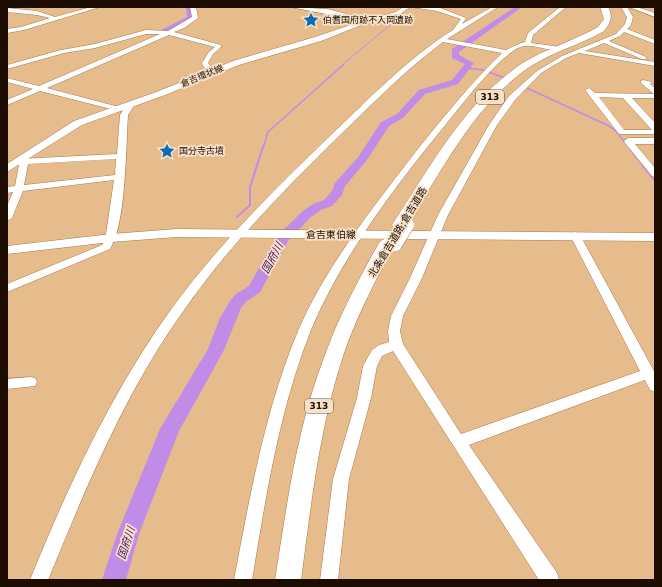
<svg xmlns="http://www.w3.org/2000/svg" width="662" height="587" viewBox="0 0 662 587" font-family="'DejaVu Sans','Noto Sans JP',sans-serif">
	<rect width="100%" height="100%" fill="#e6bc8c"/>
	<g fill="none" stroke-linecap="round" stroke-linejoin="round">
		<path stroke="#c18be8" stroke-width="1" d="M342,65l54,-45"/>
		<path stroke="#c18be8" stroke-width="1.5" d="M467,68l16,2 22,8
			M527,88l80,37 8,5 11,14
			M263,148l5,-16 76,-68"/>
		<path stroke="#c18be8" stroke-width="2" d="M630,149l25,32
			M237,217l13,-12v-18l13,-40"/>
		<path fill="#c18be8" fill-rule="evenodd" d="M186,7h6l2,8 -3,4 -26,16h-6v-4l28,-14z
			M515,7h7l-63,45v3l15,8 -16,21 -33,10 -22,24 -14,8 -22,34 -22,26 -3,9 -10,11 -11,4 -10,7 -23,24 -28,51 -14,10 -5,6 -17,42 -45,81 -40,103 -13,46h-24l15,-46 43,-105 48,-80 12,-31 10,-17 6,-7 13,-8 28,-50 26,-25 10,-7 11,-4 8,-9 3,-8 24,-27 22,-34 16,-8 22,-24 33,-10 13,-16 -13,-6v-9z"/>
		<defs>
			<path id="minor" d="M91,7h9l-76,23 -17,3v-4l14,-2 29,-9 -13,-3 -30,-3v-4l30,3 18,6z
				M190,7h6l2,11 -14,10 -10,4 47,13v2l-8,7 -5,9 7,7v2c-5,2 -12,-4 -13,-9l7,-11 6,-5 -46,-12 -122,53 72,19v4l-79,-20 -33,14v-5l26,-11 -26,-7v-4l32,8 121,-52h-14l-51,14 -31,5 -57,16v-4l54,-15 34,-6 51,-14 22,1 24,-14z
				M290,7l37,2 44,11 -3,2z
				M411,7h27l28,11 -4,6 30,-17h6l-51,32 59,11 15,-7 4,-1 3,-9 32,-26h6l-33,28 -2,8 23,3 2,1v2c-10,2 -22,-5 -32,-3 -19,3 -57,52 -69,67 -54,66 -111,138 -144,217 -32,80 -45,166 -59,250h-18c16,-84 31,-170 64,-249 24,-55 60,-104 96,-151 34,-44 68,-88 108,-127l-59,-11c-39,29 -73,64 -108,98 -55,54 -109,109 -153,173 -58,81 -96,175 -134,267h-18c38,-94 82,-189 142,-272 46,-63 102,-118 158,-172 39,-37 77,-77 123,-106l8,-11 -24,-8z
				M621,7h6l6,10 -2,8 -4,4 28,11v4l-31,-12 -4,4 -11,5 37,16v2h-4l-38,-16 -19,8 70,11v4l-76,-13 -13,5 -25,15 -26,27 -18,25 -49,90 -26,63 -19,38 -3,15 3,13 58,90 179,-63 -70,-136 5,-3 5,3 75,138v19l-5,-2 -5,-10 -176,65 88,128 2,7h-20l-146,-229 -11,5 -5,10 -6,32 -22,81 -11,101h-18l13,-101 24,-81 6,-32 9,-16 7,-5 10,-3 -1,-11 3,-15 19,-38 28,-63 51,-90 20,-29 28,-25 25,-15 54,-22 9,-10 2,-7z
				M629,7h8l18,6v4z
				M643,80l9,2 -2,2 5,4v10h-23l23,25v11h-36l-34,-44 4,-2 6,5 59,1 -13,-11v-2zM599,97l24,1 29,32h-28z
				M128,102l7,2 -7,11c-2,31 -2,111 -18,134l-103,43v-8l95,-39 3,-4 9,-61 -91,11 -11,27 -5,3v-15l6,-14 -6,1v-6l8,-1 4,-21 -4,-3 4,-3 98,-5 3,-39zM116,159l-1,16 -91,10 4,-21z
				M628,138h27v6h-20l20,24v9l-3,-1 -27,-33 -1,-2z
				M30,377l5,1 2,4 -2,4 -28,3v-10z"/>
			<path id="major" d="M403,7h7l-10,7 -31,8 -48,19 -82,24 -74,30 -83,30 -75,47v-8l67,-43 85,-30 74,-30 82,-24 50,-17 31,-8z
				M177,229l478,4v8l-478,-4 -66,5 -104,12v-8l104,-12z"/>
			<path id="highway" d="M600,7h8c5,9 3,16 -4,24 -24,14 -53,21 -76,37 -57,40 -86,105 -124,160h-10l-2,-3c37,-56 72,-122 129,-161 24,-15 52,-23 77,-37l6,-8z
				M387,238l5,2 3,3c-19,37 -39,74 -52,113 -24,73 -32,149 -42,224h-26c12,-76 22,-153 50,-225 14,-39 34,-76 54,-112l3,-3z"/>
		</defs>
		<use href="#minor" stroke="#a37c4d" stroke-width="1"/>
		<use href="#major" stroke="#a37c4d" stroke-width="1"/>
		<use href="#highway" stroke="#a37c4d" stroke-width="1"/>
		<use href="#minor" fill="#fff" fill-rule="evenodd"/>
		<use href="#major" fill="#fff" fill-rule="evenodd"/>
		<use href="#highway" fill="#fff" fill-rule="evenodd"/>
		<defs>
			<path id="highway-bridge" d="M395,244l12,-19"/>
		</defs>
		<use href="#highway-bridge" stroke="#a37c4d" stroke-width="15" stroke-linecap="butt"/>
		<use href="#highway-bridge" stroke="#fff" stroke-width="14"/>
	</g>
	<defs>
		<symbol id="sight-bare" viewBox="-9 -9 18 18"><path d="M0-6L1.8-2.2L6-1.7L2.9 1.2L3.7 5.4L0 3.3L-3.7 5.4L-2.9 1.2L-6-1.7L-1.8-2.2Z" fill="#0b6db9" stroke="#f7e1c9" stroke-width="2.5" paint-order="stroke"/></symbol>
	</defs>
	<g fill-rule="evenodd">
		<use href="#sight-bare" x="300" y="9" width="22" height="22"/>
		<use href="#sight-bare" x="156" y="140" width="22" height="22"/>
	</g>
	<g text-anchor="middle" stroke-width="3.5" stroke-linejoin="round" paint-order="stroke">
		<g font-size="9" fill="#1c0d00" stroke="#f7e1c9" text-anchor="start">
			<text x="323" y="23">伯耆国府跡不入岡遺跡</text>
			<text x="179" y="154">国分寺古墳</text>
		</g>
		<g font-size="9" fill="#1c0d00" stroke="#f7e1c9">
			<text transform="translate(202 76) rotate(-22)" y="3">倉吉環状線</text>
		</g>
		<g fill="#f7e1c9" stroke="#5e4d3c" stroke-width="1">
			<rect x="476" y="90" width="28" height="14" rx="3"/>
			<rect x="305" y="399" width="28" height="14" rx="3"/>
		</g>
		<g font-size="9" font-weight="bold" fill="#1c0d00">
			<text x="490" y="100">313</text>
			<text x="319" y="409">313</text>
		</g>
		<g font-size="10" fill="#1c0d00" stroke="#f7e1c9">
			<text transform="translate(397 232) rotate(-59)" y="4">北条倉吉道路;倉吉道路</text>
			<text x="331" y="238">倉吉東伯線</text>
		</g>
		<g font-size="11" font-style="italic" fill="#481265" stroke="#f7e1c9">
			<text transform="translate(272 258) rotate(-62)" y="4">国府川</text>
			<text transform="translate(126 543) rotate(-71)" y="4">国府川</text>
		</g>
	</g>
	<rect width="662" height="587" fill="none" stroke="#1c0d00" stroke-width="16"/>
</svg>
